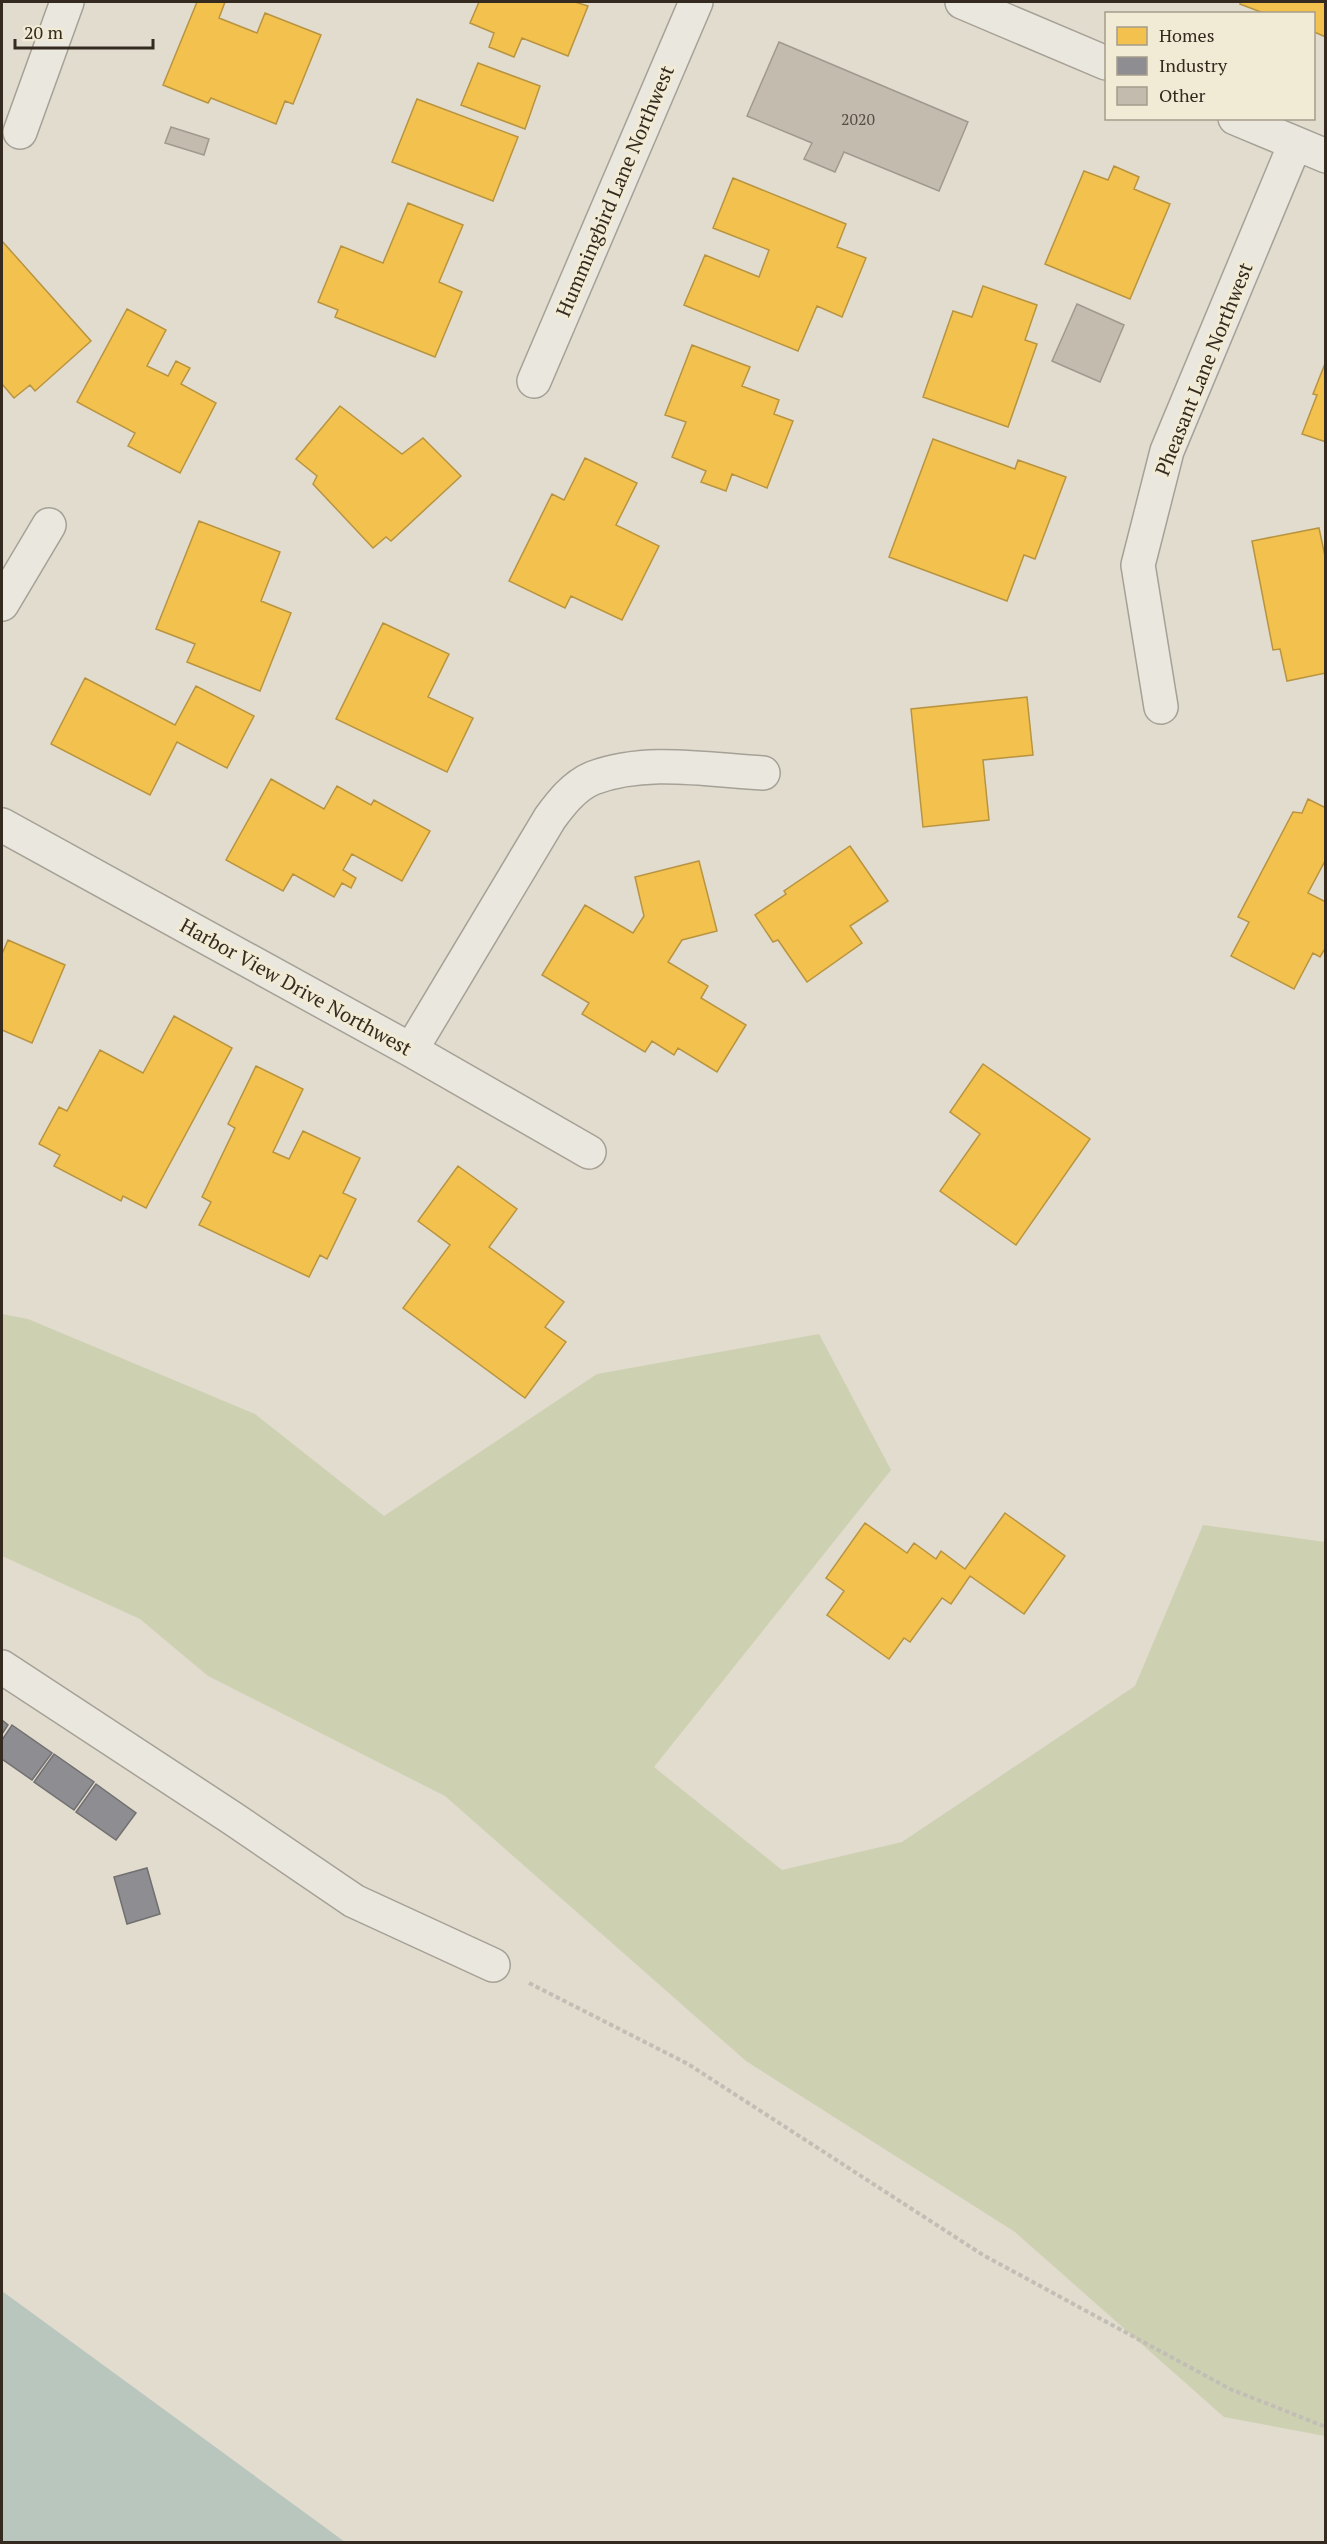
<svg xmlns="http://www.w3.org/2000/svg" width="1327" height="2544" viewBox="0 0 1327 2544" font-family="'PT Serif',serif">
	<rect width="100%" height="100%" fill="#e1dcce"/>
	<path fill="#ced0b2" d="M2,1314l26,5 227,95 129,102 213,-142 222,-40 72,136 -237,297 128,103 120,-28 233,-156 68,-161 122,17v894l-101,-19 -209,-185 -269,-171 -301,-265 -237,-120 -68,-57 -138,-63z"/>
	<path fill="#b8c6be" d="M2,2291l343,251h-343z"/>
	<path fill="#f2c14e" stroke="#b99440" stroke-width="1.5" d="M197,2h28l-6,16 38,15 8,-20 56,22 -28,69 -8,-3 -9,23 -65,-26 -3,5 -45,-18z
		M479,2h96l13,4 -20,50 -46,-18 -8,19 -25,-10 5,-14 -24,-10z
		M1241,2h85v35l-12,-5v-18h-48l-26,-10z
		M478,63l62,23 -15,43 -64,-24z
		M417,99l101,38 -25,64 -101,-39z
		M1114,166l25,11 -5,12 36,15 -40,95 -85,-35 39,-93 24,9z
		M733,178l113,46 -9,23 29,11 -24,59 -25,-11 -19,45 -114,-46 21,-50 54,22 10,-27 -56,-22z
		M408,203l55,22 -24,57 23,10 -27,65 -100,-40 3,-7 -20,-8 23,-56 42,17z
		M2,241l89,100 -56,50 -5,-6 -16,13 -12,-14z
		M983,286l54,19 -12,35 12,4 -29,83 -85,-30 30,-86 19,6z
		M127,309l39,21 -19,36 21,10 8,-15 14,7 -9,16 35,19 -36,70 -52,-27 7,-13 -58,-31z
		M692,345l58,22 -8,19 37,14 -5,14 19,7 -26,67 -35,-14 -6,17 -25,-9 5,-11 -34,-14 14,-35 -21,-7z
		M1326,361v81l-24,-8 15,-39 -4,-1z
		M340,406l62,48 21,-16 38,38 -70,65 -5,-4 -13,11 -60,-64 4,-8 -21,-17z
		M933,439l82,30 3,-9 48,17 -31,82 -11,-4 -17,46 -118,-44z
		M585,458l52,25 -21,42 43,21 -37,74 -51,-24 -6,12 -56,-27 43,-87 12,6z
		M199,521l81,31 -19,49 30,12 -31,78 -73,-29 8,-18 -39,-15z
		M1319,528l7,33v112l-39,8 -7,-32 -7,1 -21,-109z
		M383,623l66,31 -21,43 45,21 -26,54 -111,-53z
		M85,678l90,47 21,-39 58,30 -27,52 -50,-26 -27,53 -99,-51z
		M1027,697l6,58 -50,5 6,60 -66,7 -12,-118z
		M271,779l53,30 13,-23 34,19 3,-5 56,31 -28,50 -50,-27 -9,16 13,8 -5,10 -9,-5 -8,14 -41,-23 -10,17 -57,-31z
		M1308,799l18,9v51l-18,34 18,9v45l-6,10 -7,-4 -19,36 -63,-33 18,-34 -11,-5 55,-105 9,1z
		M850,846l38,55 -38,25 12,17 -55,39 -29,-42 -5,2 -18,-27 31,-21 -2,-3z
		M699,861l18,70 -35,9 -14,22 40,24 -7,12 45,27 -29,47 -39,-24 -4,7 -22,-14 -7,11 -63,-38 7,-11 -47,-28 43,-70 48,28 11,-17 -9,-39z
		M8,940l57,25 -33,78 -30,-13v-76z
		M174,1016l58,32 -86,160 -23,-12 -2,5 -67,-35 6,-11 -21,-11 20,-37 8,4 33,-61 43,23z
		M983,1064l107,75 -74,106 -76,-54 40,-57 -30,-22z
		M256,1066l47,23 -30,63 16,7 14,-28 57,27 -17,35 13,6 -29,60 -7,-4 -11,22 -110,-52 12,-23 -9,-5 33,-69 -7,-4z
		M458,1166l59,43 -28,38 75,55 -19,25 21,15 -41,56 -122,-90 47,-63 -32,-24z
		M1005,1513l60,43 -41,58 -54,-38 -19,28 -9,-6 -32,44 -6,-4 -15,21 -62,-44 17,-24 -18,-13 39,-55 42,30 7,-10 22,16 5,-8 24,18z"/>
	<path fill="#8d8d92" stroke="#726f70" stroke-width="1.5" d="M2,1720l6,5 -6,9z
		M12,1725l40,28 -20,27 -30,-21v-19z
		M54,1754l40,28 -20,28 -40,-28z
		M96,1784l40,29 -20,27 -40,-28z
		M147,1868l13,46 -33,10 -13,-47z"/>
	<path fill="#c4bbaf" stroke="#a1988e" stroke-width="1.5" d="M779,42l189,80 -29,69 -95,-39 -9,20 -31,-13 8,-16 -65,-27z
		M171,127l38,12 -5,16 -39,-12z
		M1077,304l47,21 -24,57 -48,-21z"/>
	<g fill="none" stroke-linecap="round" stroke-linejoin="round">
		<defs>
			<path id="minor" d="M962,2l144,61
				M1235,118l91,38
				M20,132l47,-130
				M534,381l162,-379
				M2,604l47,-79
				M1161,707l-23,-142 29,-114 128,-307
				M2,825l409,225 178,102
				M411,1050l139,-232c11,-15 24,-32 43,-40 53,-20 115,-8 170,-5
				M2,1667l230,151 122,83 139,64"/>
		</defs>
		<use href="#minor" stroke="#a6a197" stroke-width="36"/>
		<path stroke="#c2beb5" stroke-width="4" stroke-dasharray="4.5 3" stroke-linecap="butt" d="M529,1983l159,81 295,191 247,134 96,38"/>
		<use href="#minor" stroke="#eae7de" stroke-width="33"/>
	</g>
	<g text-anchor="middle" stroke-width="6" stroke-linejoin="round" paint-order="stroke">
		<g font-size="16" fill="#584e44">
			<text x="858" y="125">2020</text>
		</g>
		<g font-size="20" fill="#342a20" stroke="#f1ead4">
			<text transform="translate(615 191) rotate(-67)" y="7">Hummingbird Lane Northwest</text>
			<text transform="translate(1204 369) rotate(-68)" y="7">Pheasant Lane Northwest</text>
			<text transform="translate(296 987) rotate(29)" y="7">Harbor View Drive Northwest</text>
		</g>
	</g>
	<rect width="1327" height="2544" fill="none" stroke="#342a20" stroke-width="6"/>
	<rect x="1105" y="12" width="210" height="108" fill="#f1ead4" stroke="#a59d8c" stroke-width="1.5"/>
	<rect x="1117" y="27" width="30" height="18" fill="#f2c14e" stroke="#a59d8c" stroke-width="1.5"/>
	<text x="1159" y="42" font-size="18" fill="#342a20">Homes</text>
	<rect x="1117" y="57" width="30" height="18" fill="#8d8d92" stroke="#a59d8c" stroke-width="1.5"/>
	<text x="1159" y="72" font-size="18" fill="#342a20">Industry</text>
	<rect x="1117" y="87" width="30" height="18" fill="#c4bbaf" stroke="#a59d8c" stroke-width="1.5"/>
	<text x="1159" y="102" font-size="18" fill="#342a20">Other</text>
	<path d="M15 39v9h138v-9" fill="none" stroke="#342a20" stroke-width="3"/>
	<text x="24" y="39" font-size="18" fill="#342a20" stroke="#f1ead4" stroke-width="4.5" paint-order="stroke">20 m</text>
</svg>
